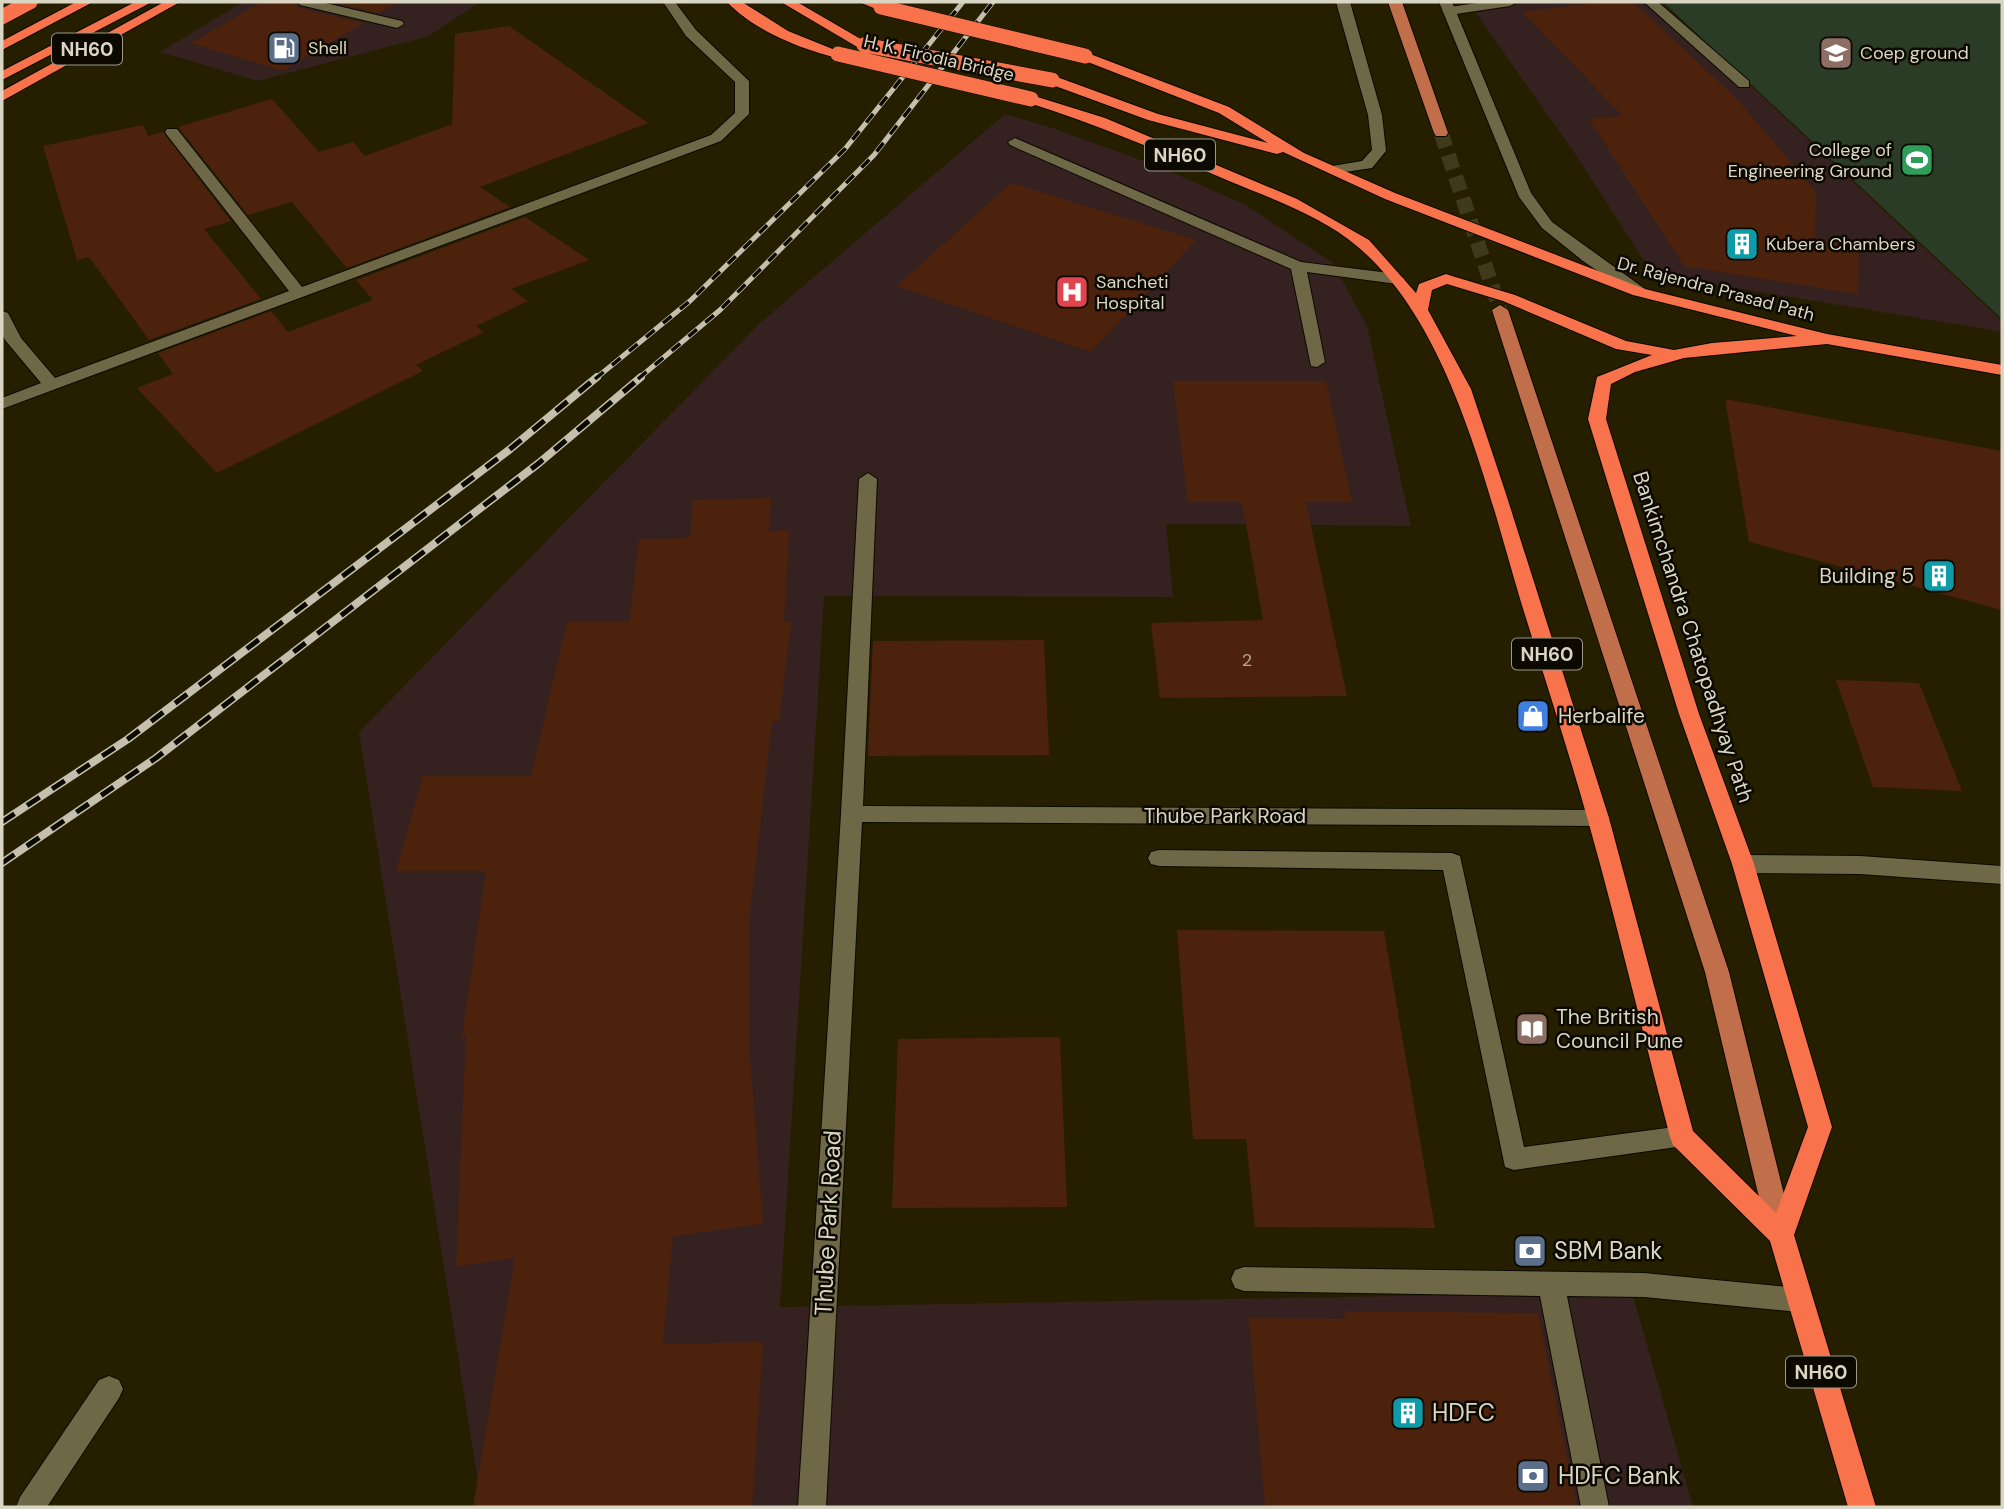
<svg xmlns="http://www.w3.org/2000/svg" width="2004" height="1509" viewBox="0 0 2004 1509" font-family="'DM Sans',sans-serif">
	<rect width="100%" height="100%" fill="#251f00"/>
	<path fill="#342120" d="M243,2h237l-51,34 -171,45 -98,-29z
		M1468,2h193l341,319v11l-315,-52 -30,-10 -15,-12 -64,-100z
		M1005,114l50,15 105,38 86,38 87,58 34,63 44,200 -245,-2 7,73 -349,-1 -44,711 852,-15 61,215h-1211l-123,-775 402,-410z"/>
	<path fill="#2a3c25" d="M1663,2h339v317z"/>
	<path fill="#4d220d" d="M262,2h33l4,6 64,15 -80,48 -92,-28z
		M331,2h67l-19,11z
		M1602,2h31l103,96 80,94 -1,46 44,7 -1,49 -174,-28 -95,-147 34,-3 -101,-104z
		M509,26l139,97 -168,64 30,20 -163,61 -55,-66 -44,13 -70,-88 94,-28 47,53 34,-10 12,14 87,-32 3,-90z
		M143,125l5,11 15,-4 68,89 -27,8 57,70 -112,41 -60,-83 -12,3 -34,-114z
		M1011,183l185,57 -105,112 -194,-66z
		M525,217l64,43 -78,29 17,12 -52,25 8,6 -68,33 7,6 -206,102 -80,-85 36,-14 -15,-21 113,-42 17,21 85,-32 -17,-20z
		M1173,381h153l26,121h-46l41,194 -187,2 -9,-75 112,-3 -21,-118h-54z
		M1725,399l277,52v159l-253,-68z
		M771,498l-2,33 20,-1 -5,92h7l-12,99h-7l-22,191 -1,135 14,177 -90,12 -10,108 100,-2 -11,165h-279l42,-249 -59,8 10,-230 -4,1 24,-166h-90l27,-95h108l36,-154h62l10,-83 51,-1 3,-38z
		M1044,640l5,115 -181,1 5,-115z
		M1836,680l83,3 43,108 -89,-4z
		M1177,930l207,1 51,297 -180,-1 -9,-88h-53z
		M1060,1037l7,170 -175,1 6,-169z
		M1344,1311l194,2 39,194h-312l-16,-189 96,1z"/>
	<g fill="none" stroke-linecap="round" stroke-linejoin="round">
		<path stroke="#403a1d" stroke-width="15" stroke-dasharray="15 8" stroke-linecap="butt" d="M1441,133l59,177"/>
		<defs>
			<path id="lane" d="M298,2h23l81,19 2,3 -7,4 -97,-23z
				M1485,2h32l-7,4 -61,9 -7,-4 7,-4z
				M1644,2h14l91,79v6h-10z
				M1015,138l286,124 96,12 8,5 -8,5 -90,-12 18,90 -8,5 -6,-1 -20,-97 -281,-124 -2,-3z
				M1159,850l293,3 8,3 64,291 158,-21 9,3 3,8 -3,8 -177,25 -9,-3 -62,-297 -284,-4 -8,-2 -3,-6 3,-6z
				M1743,855l117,1 142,10v18l-142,-10 -117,-1 -8,-3 -3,-6 3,-6z
				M1244,1267l400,6 155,15 9,3 4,9 -4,9 -9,3 -155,-15 -77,-1 42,211h-28l-41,-211 -296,-5 -9,-3 -4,-9 4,-9z"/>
			<path id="street" d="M663,2h12l21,28 53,51v33l-28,27 -719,268v-11l39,-15 -36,-43 -3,-6v-23l6,2 13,25 34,40 234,-87 -122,-156 -2,-3 2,-3h10l125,158 409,-152 24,-22v-31l-49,-46z
				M1336,2h14l32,113 4,36 -14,17 -41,6 -7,-4 2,-3 36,-6 10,-11 -4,-35z
				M1439,2h13l79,191 21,29 93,67 2,3 -2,3h-12l-50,-34 -41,-33 -23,-31z
				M868,473l9,6 -14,327 735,4 8,2 3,6 -3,6 -8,2 -736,-4 -36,685h-28l43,-693 18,-335z
				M109,1376l10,4 4,9 -4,9 -72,109h-31l4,-10 79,-117z"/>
			<path id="primary" d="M1388,2h14l46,131 -2,3h-10l-2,-3z
				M1500,305l8,5 221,662 65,263 -4,8 -9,4 -9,-4 -4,-8 -63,-263 -213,-662z"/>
			<path id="highway" d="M76,2h17l-91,48v-9z
				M135,2l15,1 -148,77v-9z
				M164,2h16l-178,99v-10z
				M727,2h15l46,29 57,23 -7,4c-38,-9 -83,-27 -111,-56z
				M781,2h16l74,43 -7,4 -5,-1z
				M859,2h19l10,5 -7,4z
				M1085,52l144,55 75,46 91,40 250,96 182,45 175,31v10l-175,-31 -143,14 -49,14 -24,12 -5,35 93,295 55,150 78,263 -38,108 82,272h-28l-78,-266 -97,-96 -3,-8c-28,-106 -53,-214 -83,-320 -19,-67 -41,-135 -62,-202 -36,-116 -71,-287 -167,-368 -36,-31 -86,-48 -129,-66 -67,-29 -133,-57 -203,-79l-2,-3 7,-4 74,23 192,81 72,41 47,53 3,-9 27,-10 6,2 63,19 111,46 48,9 38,-7 85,-7 -164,-41 -248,-96 -102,-47 -6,2 -129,-34 -101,-37v-6h10l101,37 110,29 -49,-30 -139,-54v-6zM1447,284l56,17 113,48 36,6 -55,22 -9,42 91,295 53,150 76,263 -32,86 -83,-82 -84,-313 -103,-324 -35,-105 -43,-79 4,-20z"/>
		</defs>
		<use href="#lane" stroke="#0d0900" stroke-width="2"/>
		<use href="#street" stroke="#0d0900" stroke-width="2"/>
		<use href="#primary" stroke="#0d0900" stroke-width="2"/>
		<use href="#highway" stroke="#0d0900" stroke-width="2"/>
		<use href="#lane" fill="#6e6847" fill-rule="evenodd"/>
		<use href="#street" fill="#6e6847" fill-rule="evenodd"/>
		<use href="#primary" fill="#c16f4a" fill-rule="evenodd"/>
		<use href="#highway" fill="#f8734c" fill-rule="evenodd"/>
		<defs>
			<path id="rail-far1" d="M595,379l95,-78 155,-152 118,-147
				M638,379l82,-69 154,-155 119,-153"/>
			<path id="rail" d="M2,822l126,-83 381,-289 88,-73
				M2,863l154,-105 383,-295 102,-86"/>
		</defs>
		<use href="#rail-far1" stroke="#c4c0ad" stroke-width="5"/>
		<use href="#rail" stroke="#c4c0ad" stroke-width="8"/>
		<use href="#rail-far1" stroke="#0c0901" stroke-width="3.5" stroke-dasharray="11" stroke-linecap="butt"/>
		<use href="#rail" stroke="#0c0901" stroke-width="5" stroke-dasharray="15" stroke-linecap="butt"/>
		<defs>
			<path id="highway-bridge" d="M881,7l204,49
				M2,17l28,-15
				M864,45l188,35
				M838,54l193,45"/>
		</defs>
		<use href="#highway-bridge" stroke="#0d0900" stroke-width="16" stroke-linecap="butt"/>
		<use href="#highway-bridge" stroke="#f8734c" stroke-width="15"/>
	</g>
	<defs>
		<symbol id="fuel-square" viewBox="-11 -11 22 22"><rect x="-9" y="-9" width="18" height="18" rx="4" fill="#5c6f8a" stroke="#0c0901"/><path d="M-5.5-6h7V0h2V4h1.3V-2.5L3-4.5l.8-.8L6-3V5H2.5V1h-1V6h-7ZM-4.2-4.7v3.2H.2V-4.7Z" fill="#fff"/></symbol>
		<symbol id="university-square" viewBox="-11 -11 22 22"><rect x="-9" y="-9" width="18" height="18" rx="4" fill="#8d6e63" stroke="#0c0901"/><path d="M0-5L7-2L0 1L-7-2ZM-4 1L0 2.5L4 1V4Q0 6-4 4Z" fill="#fff"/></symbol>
		<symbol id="stadium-square" viewBox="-11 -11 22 22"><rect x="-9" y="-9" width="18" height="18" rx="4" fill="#2e9e5b" stroke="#0c0901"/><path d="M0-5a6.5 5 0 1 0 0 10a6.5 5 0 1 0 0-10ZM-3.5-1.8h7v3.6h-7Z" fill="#fff"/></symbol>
		<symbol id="building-square" viewBox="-11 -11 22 22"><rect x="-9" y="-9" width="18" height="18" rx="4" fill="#0f9aa8" stroke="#0c0901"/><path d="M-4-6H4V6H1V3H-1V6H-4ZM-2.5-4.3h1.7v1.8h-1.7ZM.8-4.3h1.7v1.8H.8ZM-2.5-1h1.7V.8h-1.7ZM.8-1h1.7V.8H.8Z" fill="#fff"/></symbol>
		<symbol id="hospital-square" viewBox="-11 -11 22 22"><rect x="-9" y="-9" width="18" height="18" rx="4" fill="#e0444e" stroke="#0c0901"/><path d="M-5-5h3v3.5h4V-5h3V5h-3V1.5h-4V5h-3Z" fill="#fff"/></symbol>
		<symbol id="shop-square" viewBox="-11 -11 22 22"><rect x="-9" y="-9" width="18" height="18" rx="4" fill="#3f7fe0" stroke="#0c0901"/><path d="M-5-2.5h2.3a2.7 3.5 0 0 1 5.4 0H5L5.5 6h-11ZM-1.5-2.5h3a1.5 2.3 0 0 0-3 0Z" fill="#fff"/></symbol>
		<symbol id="library-square" viewBox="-11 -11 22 22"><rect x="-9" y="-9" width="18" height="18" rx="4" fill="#8d6e63" stroke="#0c0901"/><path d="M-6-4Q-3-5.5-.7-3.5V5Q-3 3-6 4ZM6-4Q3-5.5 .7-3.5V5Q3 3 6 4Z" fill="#fff"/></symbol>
		<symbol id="bank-square" viewBox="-11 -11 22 22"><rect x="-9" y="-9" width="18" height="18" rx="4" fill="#5c6f8a" stroke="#0c0901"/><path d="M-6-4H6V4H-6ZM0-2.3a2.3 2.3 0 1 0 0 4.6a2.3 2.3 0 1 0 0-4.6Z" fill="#fff"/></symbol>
	</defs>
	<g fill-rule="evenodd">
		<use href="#fuel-square" x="265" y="29" width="38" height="38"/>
		<use href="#university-square" x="1817" y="34" width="38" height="38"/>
		<use href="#stadium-square" x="1898" y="141" width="38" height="38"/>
		<use href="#building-square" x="1723" y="225" width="38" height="38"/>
		<use href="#hospital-square" x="1053" y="273" width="38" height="38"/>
		<use href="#building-square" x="1920" y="557" width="38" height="38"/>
		<use href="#shop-square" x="1514" y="697" width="38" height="38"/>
		<use href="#library-square" x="1513" y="1010" width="38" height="38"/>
		<use href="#bank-square" x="1511" y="1232" width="38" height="38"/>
		<use href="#building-square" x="1389" y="1394" width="38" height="38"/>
		<use href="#bank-square" x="1514" y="1457" width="38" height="38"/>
	</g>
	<g text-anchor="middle" stroke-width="5" stroke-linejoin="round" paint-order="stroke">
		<g font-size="18" fill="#dad6c4" stroke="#0c0901" text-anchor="start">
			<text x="308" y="54">Shell</text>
			<text x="1860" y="59">Coep ground</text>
			<text x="1892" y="156" text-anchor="end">College of<tspan x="1892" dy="21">Engineering Ground</tspan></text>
			<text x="1766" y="250">Kubera Chambers</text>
			<text x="1096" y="288">Sancheti<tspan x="1096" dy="21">Hospital</tspan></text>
		</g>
		<g font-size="18" fill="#dad6c4" stroke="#0c0901">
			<text transform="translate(939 58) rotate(13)" y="6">H. K. Firodia Bridge</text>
			<text transform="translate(1716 289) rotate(15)" y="6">Dr. Rajendra Prasad Path</text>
		</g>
		<g font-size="18" fill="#b7a996">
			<text x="1247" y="666">2</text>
		</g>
		<g fill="#0c0901" stroke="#9c988a" stroke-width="2">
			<rect x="52" y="33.5" width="70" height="31" rx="5"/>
			<rect x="1145" y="139.5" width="70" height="31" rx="5"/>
			<rect x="1512" y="638.5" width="70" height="31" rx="5"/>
			<rect x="1786" y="1356.5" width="70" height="31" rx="5"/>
		</g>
		<g font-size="19" font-weight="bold" fill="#dad6c4">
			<text x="87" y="56">NH60</text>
			<text x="1180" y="162">NH60</text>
			<text x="1547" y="661">NH60</text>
			<text x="1821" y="1379">NH60</text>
		</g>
		<g font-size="21" fill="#dad6c4" stroke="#0c0901" text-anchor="start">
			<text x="1914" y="583" text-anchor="end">Building 5</text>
			<text x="1558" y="723">Herbalife</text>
			<text x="1556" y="1024">The British<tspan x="1556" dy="24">Council Pune</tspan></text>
		</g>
		<g font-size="21" fill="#dad6c4" stroke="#0c0901">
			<text transform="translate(1693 637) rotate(72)" y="7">Bankimchandra Chatopadhyay Path</text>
			<text x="1225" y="823">Thube Park Road</text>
		</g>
		<g font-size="24" fill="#dad6c4" stroke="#0c0901">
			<text transform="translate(828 1223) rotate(-87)" y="8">Thube Park Road</text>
		</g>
		<g font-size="24" fill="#dad6c4" stroke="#0c0901" text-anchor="start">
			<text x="1554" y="1259">SBM Bank</text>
			<text x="1432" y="1421">HDFC</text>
			<text x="1558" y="1484">HDFC Bank</text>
		</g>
	</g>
	<rect width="2004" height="1509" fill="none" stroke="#dad6c4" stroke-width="7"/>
</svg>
